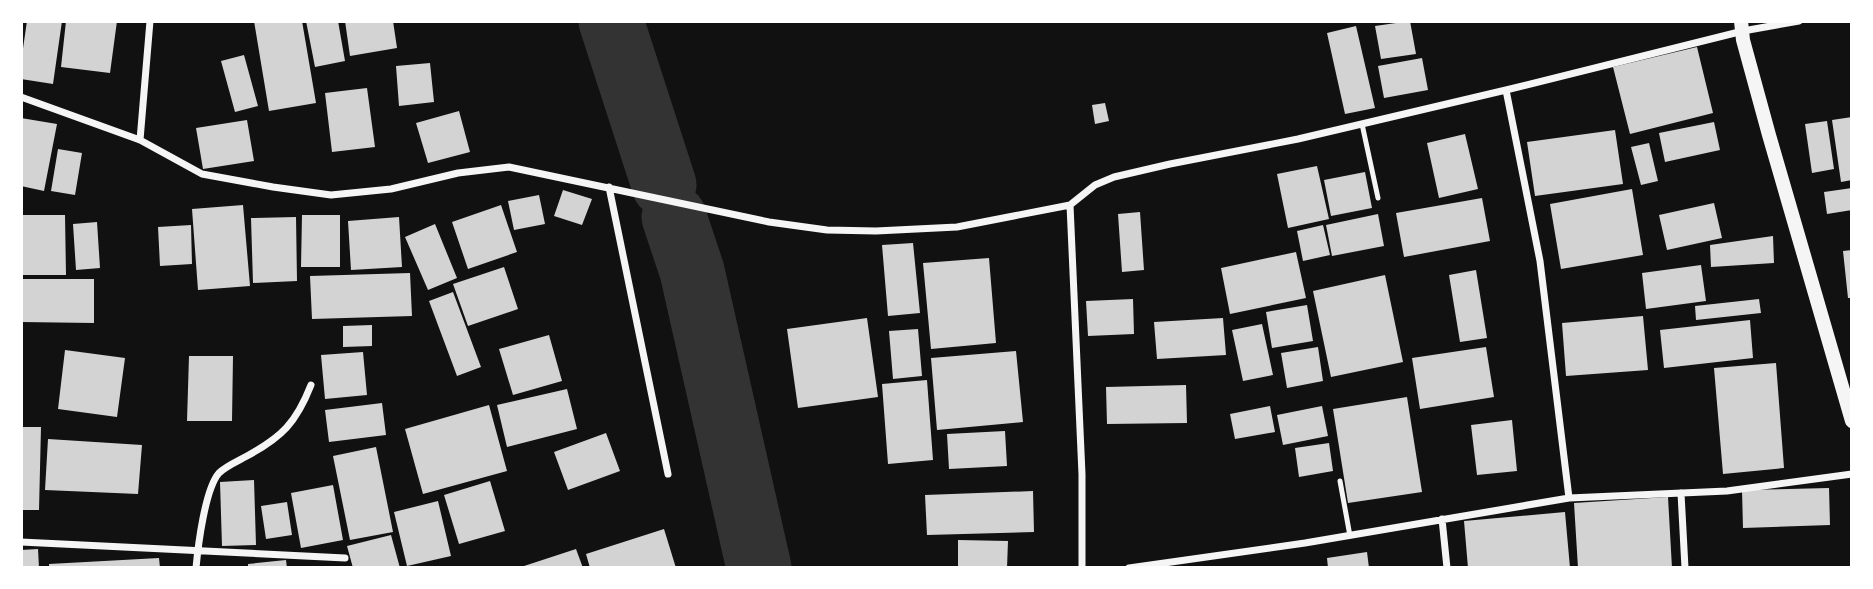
<svg xmlns="http://www.w3.org/2000/svg" width="1873" height="589" viewBox="0 0 1873 589" font-family="'Times New Roman',serif">
	<rect width="100%" height="100%" fill="#111"/>
	<g fill="none" stroke-linecap="round" stroke-linejoin="round">
		<path stroke="#333" stroke-width="65" d="M611,21l53,164
			M674,217l18,54 67,297"/>
	</g>
	<path fill="#d3d3d3" d="M27,21h35l-9,63 -32,-5v-17z
		M66,21h51l-7,52 -49,-6z
		M254,21h48l14,82 -47,8z
		M306,21h32l7,40 -30,6z
		M345,21h48l4,27 -47,8z
		M1410,21l6,33 -35,5 -6,-33z
		M1356,26l19,82 -30,6 -18,-81z
		M1697,47l16,66 -83,21 -17,-67z
		M244,55l14,51 -23,6 -14,-51z
		M1422,58l6,32 -44,8 -6,-32z
		M430,63l4,39 -35,4 -3,-40z
		M367,88l8,59 -43,5 -7,-59z
		M1105,103l4,18 -14,3 -3,-19z
		M459,111l11,41 -42,11 -12,-40z
		M1852,117v63l-11,2 -9,-62z
		M21,118l36,6 -13,67 -23,-5z
		M247,120l7,41 -51,8 -7,-41z
		M1827,121l7,48 -22,4 -7,-49z
		M1714,122l6,28 -55,12 -6,-29z
		M1615,130l8,54 -88,12 -8,-54z
		M1465,134l13,55 -39,9 -12,-55z
		M1649,143l9,38 -17,4 -10,-38z
		M58,149l24,4 -7,42 -24,-4z
		M1317,166l12,53 -41,9 -11,-54z
		M1365,172l7,36 -41,8 -7,-36z
		M1852,188v22l-25,4 -3,-22z
		M1632,189l11,66 -82,14 -11,-65z
		M563,190l29,9 -10,26 -28,-9z
		M539,195l6,29 -31,6 -6,-29z
		M1482,198l8,43 -86,16 -8,-44z
		M1714,203l8,35 -55,12 -8,-35z
		M243,205l7,81 -52,4 -6,-81z
		M501,205l16,47 -49,17 -16,-47z
		M1140,212l4,58 -22,2 -4,-58z
		M1378,214l6,32 -52,10 -6,-31z
		M21,215h44l1,60h-45z
		M302,215h38v52h-39z
		M296,217l1,64 -44,2 -2,-65z
		M399,217l3,50 -51,3 -3,-49z
		M97,222l3,46 -24,2 -3,-46z
		M435,224l22,54 -29,12 -23,-53z
		M191,225l1,39 -32,2 -2,-39z
		M1323,225l7,30 -27,6 -6,-30z
		M1773,236l1,27 -63,4 -1,-22z
		M913,243l7,70 -32,3 -6,-71z
		M1852,250v48h-4l-5,-47z
		M1296,252l10,46 -76,16 -9,-46z
		M989,258l7,85 -65,6 -8,-86z
		M1701,265l5,36 -60,8 -4,-36z
		M504,267l14,42 -50,17 -15,-42z
		M1476,270l11,68 -27,4 -11,-67z
		M410,273l2,43 -100,3 -2,-43z
		M1385,275l18,87 -72,15 -18,-86z
		M21,279h73v44l-73,-1z
		M453,292l28,75 -24,9 -28,-75z
		M1133,299l1,35 -46,2 -2,-35z
		M1759,299l2,14 -65,7 -1,-14z
		M1307,305l6,36 -41,7 -6,-36z
		M1643,316l5,54 -82,6 -4,-53z
		M867,318l11,79 -80,11 -11,-79z
		M1223,318l3,37 -69,4 -3,-37z
		M1750,320l3,38 -89,10 -4,-38z
		M1262,324l11,51 -30,6 -11,-51z
		M372,325v21l-29,1v-21z
		M918,329l4,47 -29,3 -4,-48z
		M549,335l13,46 -49,14 -14,-46z
		M1318,347l5,34 -36,7 -6,-35z
		M1486,347l8,50 -74,12 -8,-51z
		M65,350l60,8 -8,59 -59,-8z
		M1016,351l7,71 -86,8 -6,-72z
		M363,352l4,43 -42,4 -4,-44z
		M189,356h44l-1,65h-45z
		M1776,363l8,105 -61,6 -9,-106z
		M927,380l6,80 -45,4 -6,-80z
		M1186,385l1,38 -80,1 -1,-37z
		M567,389l10,40 -70,18 -10,-42z
		M1407,397l15,95 -74,11 -15,-94z
		M382,403l4,32 -57,7 -4,-32z
		M489,405l18,66 -84,23 -18,-65z
		M1270,406l5,26 -40,7 -5,-25z
		M1322,406l6,30 -45,9 -6,-30z
		M1512,420l5,51 -40,4 -6,-50z
		M21,427h20l-2,83h-18z
		M1005,431l2,35 -58,3 -2,-35z
		M606,433l14,38 -52,19 -14,-38z
		M48,439l94,6 -4,49 -93,-4z
		M1329,443l4,28 -34,6 -4,-29z
		M376,447l17,85 -43,8 -17,-84z
		M254,480l2,65 -34,1 -2,-64z
		M490,481l15,50 -46,13 -15,-49z
		M333,485l10,55 -42,8 -10,-55z
		M1829,488l1,37 -87,3 -1,-38z
		M1033,491l1,41 -107,3 -2,-40z
		M1668,497l4,71h-94l-4,-65z
		M438,501l13,55 -44,10 -13,-54z
		M287,502l5,33 -26,4 -5,-33z
		M1565,512l5,56h-102l-4,-47z
		M664,529l12,39h-86l-4,-14z
		M391,535l9,33h-47l-6,-22z
		M958,540l50,1 -1,27h-49z
		M38,549l1,19h-18v-18z
		M576,549l7,19h-61l-1,-1z
		M1367,552l2,16h-41l-1,-10z
		M159,558l1,10h-111v-4z
		M286,560l1,8h-39v-4z"/>
	<g fill="none" stroke-linecap="round" stroke-linejoin="round">
		<path stroke="#f5f5f5" stroke-width="5" d="M1362,124l16,74
			M1340,481l10,55"/>
		<path stroke="#f5f5f5" stroke-width="7" d="M1506,90l34,171 29,237
			M21,97l119,43 62,34 71,13 58,8 60,-6 67,-16 51,-6 260,55 58,8 49,1 81,-4 113,-22 25,-20 19,-8 56,-13 128,-25 208,-49 237,-59 56,-10
			M140,140l10,-119
			M609,187l59,287
			M1070,205l12,269v94
			M1681,493l4,75
			M1442,519l5,49
			M21,542l324,16
			M196,568c2,-22 9,-79 23,-95 7,-7 19,-12 28,-17 35,-19 49,-33 64,-71
			M1129,568l176,-25 264,-45 158,-7 125,-17"/>
		<path stroke="#f5f5f5" stroke-width="14" d="M1741,21l2,19 26,95 83,286"/>
	</g>
	<rect width="1873" height="589" fill="none" stroke="#ffffff" stroke-width="46"/>
</svg>
